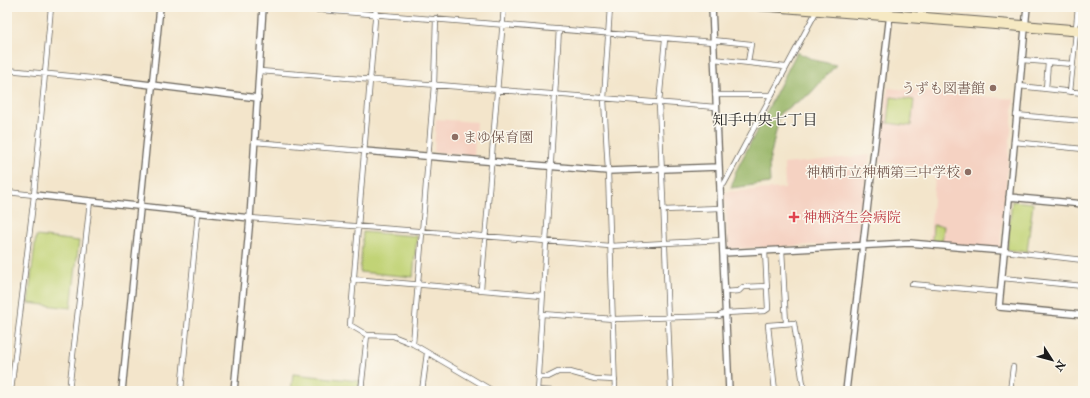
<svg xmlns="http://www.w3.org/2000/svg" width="1090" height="398" viewBox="0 0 1090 398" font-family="'IM FELL Double Pica','Noto Serif JP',serif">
	<rect width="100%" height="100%" fill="#fbf7ec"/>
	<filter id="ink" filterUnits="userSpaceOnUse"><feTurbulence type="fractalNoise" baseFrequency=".025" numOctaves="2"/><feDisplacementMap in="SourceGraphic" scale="8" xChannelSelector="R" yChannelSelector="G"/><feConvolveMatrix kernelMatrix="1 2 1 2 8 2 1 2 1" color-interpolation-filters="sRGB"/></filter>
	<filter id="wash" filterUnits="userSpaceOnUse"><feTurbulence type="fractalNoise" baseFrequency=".012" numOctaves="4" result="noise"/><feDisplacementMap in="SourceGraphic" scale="16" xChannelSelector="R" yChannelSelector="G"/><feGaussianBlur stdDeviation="0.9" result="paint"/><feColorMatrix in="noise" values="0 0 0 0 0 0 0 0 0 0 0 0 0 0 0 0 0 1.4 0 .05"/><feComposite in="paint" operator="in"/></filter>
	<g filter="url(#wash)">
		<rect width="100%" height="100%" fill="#f3e5cb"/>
		<path fill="#f5d2c2" d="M888,88l126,11 -14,149 -71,-4 6,-66 -14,-12 -41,-4z
			M436,119l40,3 -2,34 -40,-4z
			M870,155l-12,88 -130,6 -4,-57 61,-4 -1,-24z"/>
		<path fill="#c1d376" stroke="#6e7849" d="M891,97l23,3 -3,26 -23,-3z
			M1012,201l21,2 -6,49 -20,-2z
			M933,225l11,1 -2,17 -10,-1z
			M363,232l54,4 -4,41 -53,-5z
			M36,236l43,5 -8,67 -43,-5z
			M293,374l67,7 -2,10h-67z"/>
		<path fill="#98b567" stroke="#5a6842" d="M797,52l17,8 22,5 -26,29 -30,19 -11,50 1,20 -39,5 4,-15z"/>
	</g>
	<g filter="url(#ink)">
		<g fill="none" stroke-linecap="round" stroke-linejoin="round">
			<defs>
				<path id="minor" d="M284,7l429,35
					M376,7l-26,318 17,10 26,1 20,8 80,47
					M610,7l-6,92 4,72 7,220
					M1076,28l2,-21
					M665,39l-6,64 12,288
					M713,40l38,4 -3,18
					M714,59l71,8
					M1022,60l51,4
					M7,70l95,9
					M260,71l456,36
					M1019,86l64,7
					M1046,89l2,-27
					M1070,92l6,-60
					M715,95h56
					M1016,115l67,6
					M254,142l110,9
					M1014,142l69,7
					M720,188l4,-4 92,-172
					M7,192l27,3
					M663,210l58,-2
					M250,218l360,28 112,-6
					M782,250l4,73
					M1004,251l79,9
					M1002,278l81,8
					M353,279l189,16
					M912,284l88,8
					M481,289l23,-282
					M724,292l15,-1 4,-4 24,-1
					M542,314l72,5 105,-3 6,-3 40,-2 3,-2 -3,-58
					M413,344l21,-259 2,-67
					M537,377h11l10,-5h12l25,7 20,1
					M537,390l17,1
					M11,391l23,-196 17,-188
					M69,391l21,-190
					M181,391l17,-178
					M361,391l6,-56
					M422,391l5,-38
					M537,391l22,-362
					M775,391l-7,-66 26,-2 10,68
					M1010,391l3,-24"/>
				<path id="tertiary" d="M712,7l17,384
					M1027,7l-28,300 84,8
					M920,19l1,-12
					M102,79l156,19
					M364,151l244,20 110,-4
					M34,195l216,23
					M1009,197l74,7
					M723,253l186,-10 95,8
					M122,391l38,-384
					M234,391l16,-173 13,-211
					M846,391l44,-377"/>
				<path id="secondary" d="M757,7l326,26
					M816,7l267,22"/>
			</defs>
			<use href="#minor" stroke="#676259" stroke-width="6"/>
			<use href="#tertiary" stroke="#676259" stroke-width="8"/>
			<use href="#secondary" stroke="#676259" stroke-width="8"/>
			<use href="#minor" stroke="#fff" stroke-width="4.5"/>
			<use href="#tertiary" stroke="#fff" stroke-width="5.5"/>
			<use href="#secondary" stroke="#f6e9c3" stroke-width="6"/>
		</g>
	</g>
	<g fill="#8d6e63" stroke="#fbf7ec" stroke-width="1.5">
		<circle cx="993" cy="88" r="4"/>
		<circle cx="455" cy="137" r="4"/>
		<circle cx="968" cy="172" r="4"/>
	</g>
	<path fill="#e0444e" stroke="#fbf7ec" stroke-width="1.5" d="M792 211h4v4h4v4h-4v4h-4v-4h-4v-4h4z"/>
	<g text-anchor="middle" stroke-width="3" stroke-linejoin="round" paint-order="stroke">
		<g font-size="14" fill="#785e54" stroke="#fbf7ec" text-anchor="end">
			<text x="985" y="93">うずも図書館</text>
			<text x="463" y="142" text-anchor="start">まゆ保育園</text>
			<text x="960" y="177">神栖市立神栖第三中学校</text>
		</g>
		<g font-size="14" fill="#be3a42" stroke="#fbf7ec" text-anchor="start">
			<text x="803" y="222">神栖済生会病院</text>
		</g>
		<g font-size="15" fill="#1c1c1c" stroke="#fbf7ec">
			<text x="765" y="125">知手中央七丁目</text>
		</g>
	</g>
	<rect width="1090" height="398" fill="none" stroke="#fbf7ec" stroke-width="24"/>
	<g transform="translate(1052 360) rotate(126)" stroke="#fbf7ec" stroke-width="3" paint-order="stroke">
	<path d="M0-3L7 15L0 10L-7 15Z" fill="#1c1c1c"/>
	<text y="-6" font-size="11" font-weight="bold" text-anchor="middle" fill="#1c1c1c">N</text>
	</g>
</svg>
